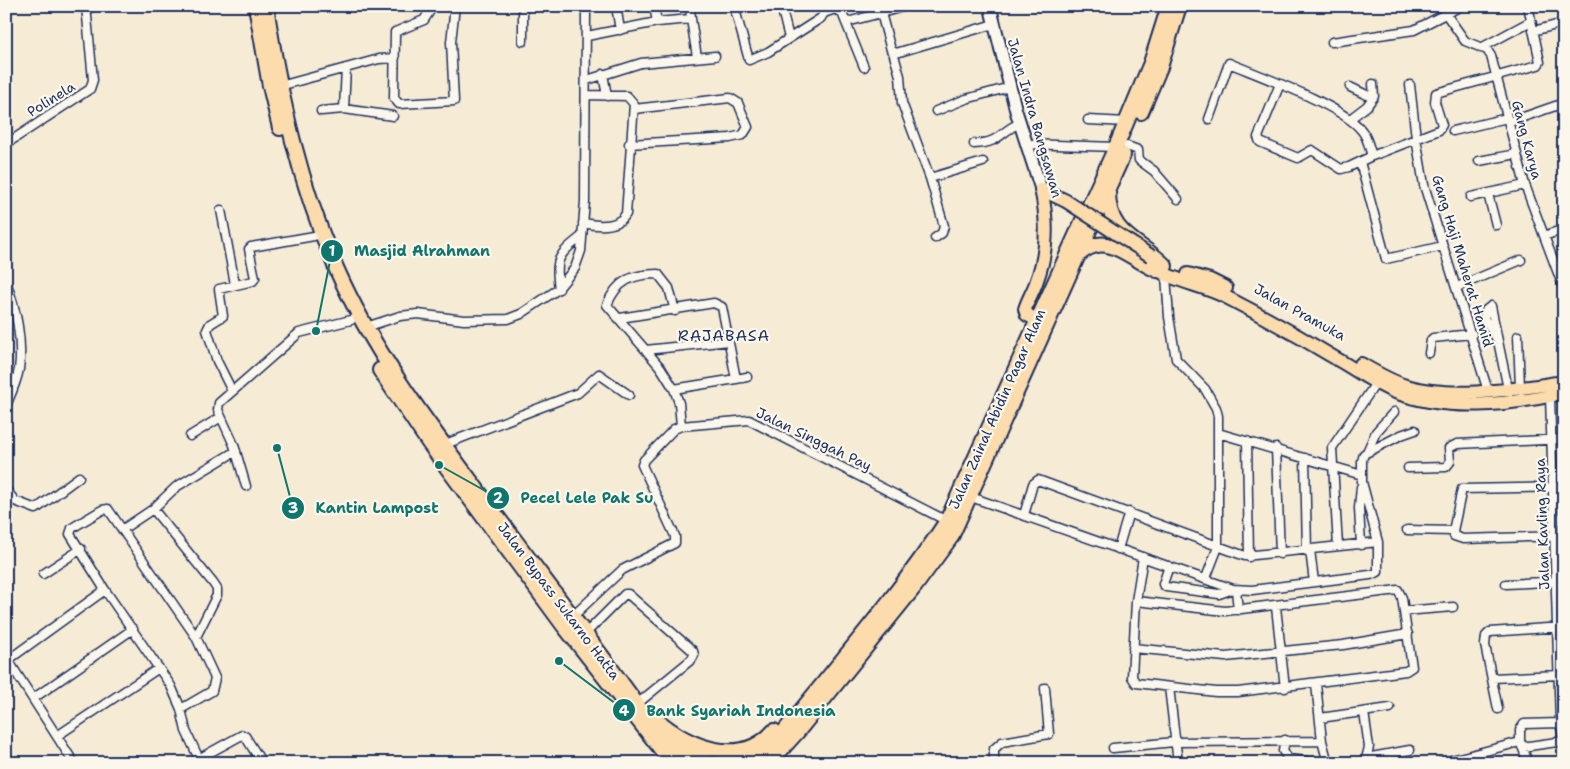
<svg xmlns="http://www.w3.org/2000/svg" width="1570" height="769" viewBox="0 0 1570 769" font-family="'Shantell Sans',sans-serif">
	<rect width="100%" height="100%" fill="#f6ebd5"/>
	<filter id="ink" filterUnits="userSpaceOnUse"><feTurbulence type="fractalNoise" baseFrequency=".02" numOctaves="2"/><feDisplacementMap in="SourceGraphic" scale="10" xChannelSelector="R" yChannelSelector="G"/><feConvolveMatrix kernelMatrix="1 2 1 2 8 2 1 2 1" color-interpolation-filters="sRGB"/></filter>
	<g filter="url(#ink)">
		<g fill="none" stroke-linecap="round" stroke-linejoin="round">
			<defs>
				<path id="street" d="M433,6l-9,14 -29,12 -1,66 5,6 55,-3 -3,-59 4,-36
					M616,6l4,24
					M654,6l3,16
					M734,6l15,54 19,-8 53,-34 3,-5v-7
					M781,6l8,32
					M824,13l11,-4 7,4 22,54
					M881,13l26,-7
					M1446,14l19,27 22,9 4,6 34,129 39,104
					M691,19l6,38
					M847,22l34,-9 10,37 5,3 98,-29
					M1533,31l31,-8
					M587,36l70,-14 34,-3 -1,-13
					M523,41v-35
					M1332,42l82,-12 47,-24
					M1481,48l50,-27
					M893,52l7,24 2,27 28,75 14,48 -2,7 -7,5
					M603,74l4,22
					M587,80l54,-17 74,-7
					M1280,84l-22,53 2,5 38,16 14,-8 29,19 8,-2 23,-11 67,-26 3,-5 -7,-23 1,-9 102,-28 2,-3 -12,-56
					M1410,85l6,53 8,47 64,206
					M280,86l99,-27 16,-1
					M1350,87l23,11
					M344,109l2,-41
					M321,111l23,-2 49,7
					M936,111l30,-12 44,-12
					M1209,119l20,-56c31,13 115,43 133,68 6,7 7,17 10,25
					M1350,119l17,-13 7,-10 -1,-12
					M1088,120l39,2
					M1509,122l55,-19
					M1453,131l54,-13
					M6,144l84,-55 3,-9 -7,-74
					M629,144l101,-6 13,-3 5,-8 -10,-24 -8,-5 -96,11
					M974,144c27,-1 25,-12 46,-21
					M1026,144l90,3
					M1127,146l11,4 1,10 15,11 24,28
					M1479,161l38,-7
					M1360,162l26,97 57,-13
					M930,178l53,-16
					M1488,194l8,31
					M1471,197l54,-12
					M221,210l14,74
					M583,223c14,3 35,5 43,-9l8,-110 -7,-8 -40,-1
					M1544,236l20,-7
					M1166,276l3,41 7,42 29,30 11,19 2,8v131l-12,31
					M6,282c10,26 17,59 13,87 -2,12 -8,25 -13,37
					M1457,287l64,-27
					M559,289c-4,-31 -1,-34 22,-52
					M675,311l-6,-23 -11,-14c-25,0 -41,6 -51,31l54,63 13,21 5,14 2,23
					M620,318l94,-15 8,4 14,72 -62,10
					M366,327l34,-11 18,-2 46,6 44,-1 13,-5 36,-24 18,-22 6,-17 4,-50 1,-195
					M1518,336l2,52
					M1498,341l-7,-35 -5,4 -2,8 14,23 10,48
					M646,350l83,-9
					M1429,353l2,-13 2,-2 39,-4
					M736,379l11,-2
					M232,391l-15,-30 -10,-31 3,-6 13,-8 -4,-27 34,-8 2,-3 -6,-29 2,-2 63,-11
					M1550,396l10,327 4,17
					M190,436l31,-19
					M1247,441l2,116
					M443,445l135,-52 21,-19 30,21
					M1276,448l4,106
					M1367,452l9,-20 18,-20
					M1305,458l2,93
					M1408,468l38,-1 4,-5 -1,-14 8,-4 107,-5
					M1362,475v-14l2,-7 37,-19 14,-5
					M246,486l-12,-41 -16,-35 1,-7 80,-70 52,-13
					M1564,487l-102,2 -9,42 1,5 9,3 101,-3
					M6,490l9,11 21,8 43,-32
					M971,497l262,92 19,1 118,-15 8,-3v-30l-16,-60v-7l-144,-42
					M153,509l23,-22 60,-36
					M1024,515l9,-31 5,-4 207,76 133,-14
					M123,529l30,-20 60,74 4,6v6l-21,42
					M1407,530l46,1
					M1361,545l-2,-37 2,-21
					M1338,546l-6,-98 44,-65
					M1118,549l11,-37
					M1310,550l4,32
					M1169,566l-6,18 3,3 53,7 14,-5
					M43,574l38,-25
					M1506,584l58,-3
					M1236,590l2,20
					M1136,601l89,10 173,-21 4,8 10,69 -6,4 -168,21h-22l-80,-9 -4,-6 4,-76 7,-44
					M1276,607l9,81
					M1404,611l49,-4
					M572,617l50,-47 53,-27v-7l-33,-71 2,-5 30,-31 7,-3 68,-6 198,101
					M584,635l41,-41h3l65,57 1,4 -2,4 -55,45
					M1133,648l92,9 118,-12 65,-11
					M6,657l68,106
					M8,660l97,-70
					M1492,678l68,-3
					M1316,684l6,57 6,22
					M1169,687l9,76
					M34,698l99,-69
					M181,709l31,-18 3,-13 -19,-41 -88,-128 -6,1 -30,18 -2,6 35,56 66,96 10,23 5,22 15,32
					M1498,709l-13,-64 1,-9 4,-4 72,-5
					M1364,712l5,35 -4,16
					M1320,718l70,-10
					M57,736l102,-68
					M1285,740l-2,11 5,8 37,4
					M1521,743l7,20
					M1522,747l42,-6
					M1113,748l61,-6 148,-1
					M1366,758l44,-8
					M191,763l51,-28 3,1 17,27
					M994,763v-14l8,-7 47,-8 -4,-46
					M1440,763l80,-21v-12l4,-6 36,-1"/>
				<path id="secondary" d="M990,6l26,105 25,78"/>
				<path id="primary" d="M1041,189l25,12
					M1150,265c23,17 51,19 76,32 37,19 73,39 109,61 20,11 38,25 60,34 53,20 114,13 169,1
					M1188,274l22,6 16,8
					M1036,319l-9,-4 -2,-6c3,-10 9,-19 12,-29 11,-30 11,-60 4,-91
					M1361,364c14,8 29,17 45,22 50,14 108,3 158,-4"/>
				<path id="highway" d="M256,6l14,80 10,42
					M266,6c14,91 34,180 71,264 34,77 85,146 135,213 59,80 121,159 178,240 17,19 31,34 57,39
					M1141,112l19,-45 19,-61
					M1108,192c0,45 31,47 57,74
					M1078,255c29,-26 50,3 79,15
					M380,370l49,73 135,183 108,137
					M656,719c32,28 85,50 118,12
					M747,763l14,-8 14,-12c58,-73 121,-144 172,-222l169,-374 35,-84 18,-57
					M769,763l28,-31 118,-146 36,-49 172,-382"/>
			</defs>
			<use href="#street" stroke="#1b2f5e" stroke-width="11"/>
			<use href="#secondary" stroke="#1b2f5e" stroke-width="15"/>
			<use href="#primary" stroke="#1b2f5e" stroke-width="16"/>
			<use href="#highway" stroke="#1b2f5e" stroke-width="18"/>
			<use href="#street" stroke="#fbf7ec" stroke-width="8"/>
			<use href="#secondary" stroke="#fbf7ec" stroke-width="11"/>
			<use href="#primary" stroke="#fcdcac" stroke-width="12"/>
			<use href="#highway" stroke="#fcdcac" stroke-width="14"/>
			<defs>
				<path id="primary-bridge" d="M1066,201l85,55"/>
			</defs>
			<use href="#primary-bridge" stroke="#1b2f5e" stroke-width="16" stroke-linecap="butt"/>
			<use href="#primary-bridge" stroke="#fcdcac" stroke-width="12"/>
		</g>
	</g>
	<g text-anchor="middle" stroke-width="4.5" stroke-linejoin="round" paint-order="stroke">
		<g font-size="14" fill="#1b2f5e" stroke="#fbf7ec">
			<text transform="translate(51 99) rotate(-32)" y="5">Polinela</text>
			<text transform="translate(1035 118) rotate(74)" y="5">Jalan Indra Bangsawan</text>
			<text transform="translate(1527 140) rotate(75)" y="5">Gang Karya</text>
			<text transform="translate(1463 261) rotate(73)" y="5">Gang Haji Maherat Hamid</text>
			<text transform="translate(1300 312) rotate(29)" y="5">Jalan Pramuka</text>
			<text transform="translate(997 409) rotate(-66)" y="5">Jalan Zainal Abidin Pagar Alam</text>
			<text transform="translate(814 439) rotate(26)" y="5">Jalan Singgah Pay</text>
			<text transform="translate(1542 524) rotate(-92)" y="5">Jalan Kavling Raya</text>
			<text transform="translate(559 601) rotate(53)" y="5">Jalan Bypass Sukarno Hatta</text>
		</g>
		<g font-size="16" letter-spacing="1" fill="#1b2f5e" stroke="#fbf7ec">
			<text x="724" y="341">RAJABASA</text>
		</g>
	</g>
	<path fill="none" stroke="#0f766e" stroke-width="2" d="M316 331L332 251M439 465L498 498M277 448L293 508M559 661L624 710"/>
	<g fill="#0f766e" stroke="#fbf7ec" stroke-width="2">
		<circle cx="316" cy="331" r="5"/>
		<circle cx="439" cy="465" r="5"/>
		<circle cx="277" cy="448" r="5"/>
		<circle cx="559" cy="661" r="5"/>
		<circle cx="332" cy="251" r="12"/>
		<circle cx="498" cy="498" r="12"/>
		<circle cx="293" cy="508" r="12"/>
		<circle cx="624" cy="710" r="12"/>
	</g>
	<g font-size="15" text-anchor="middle" font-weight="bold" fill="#fff">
		<text x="332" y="256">1</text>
		<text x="498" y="503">2</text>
		<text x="293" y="513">3</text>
		<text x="624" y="716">4</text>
	</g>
	<g font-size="15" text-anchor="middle" font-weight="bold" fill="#0f766e" stroke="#fbf7ec" stroke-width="4.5" stroke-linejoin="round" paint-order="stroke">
		<text x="422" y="256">Masjid Alrahman</text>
		<text x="587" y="503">Pecel Lele Pak Su</text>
		<text x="377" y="513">Kantin Lampost</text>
		<text x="741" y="716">Bank Syariah Indonesia</text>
	</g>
	<rect width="1570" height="769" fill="none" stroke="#fbf7ec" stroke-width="25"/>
	<rect x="12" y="12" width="1545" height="744" fill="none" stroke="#1b2f5e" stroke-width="2" filter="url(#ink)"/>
</svg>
